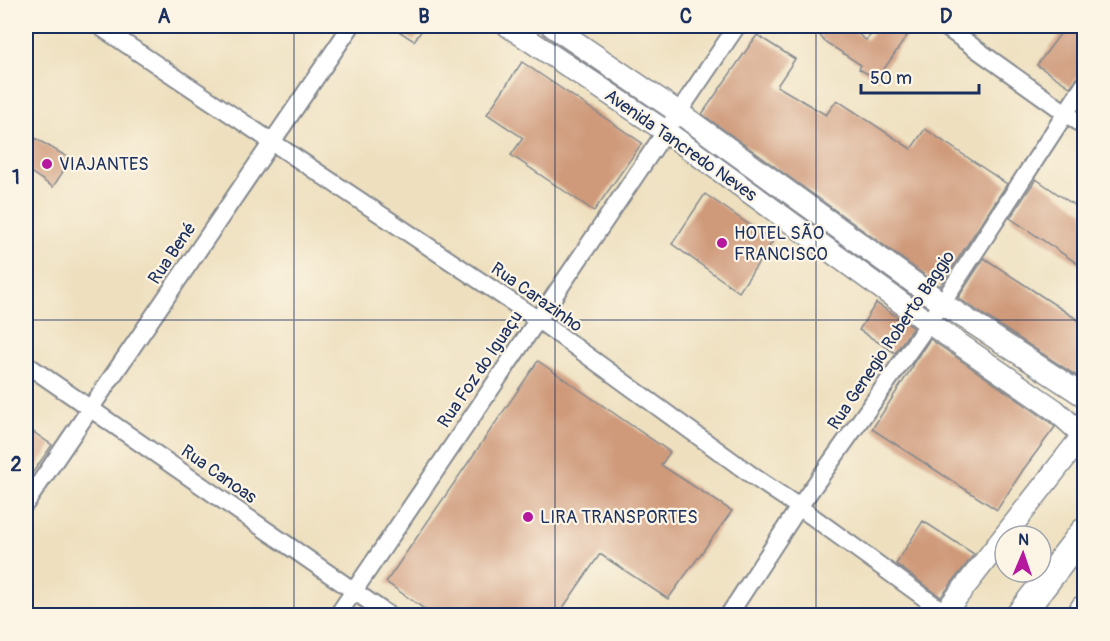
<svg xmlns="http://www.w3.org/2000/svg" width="1110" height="641" viewBox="0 0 1110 641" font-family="Pangolin,sans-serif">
	<rect width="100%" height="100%" fill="#fcf5e5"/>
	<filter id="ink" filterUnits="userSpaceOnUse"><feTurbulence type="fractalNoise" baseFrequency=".0167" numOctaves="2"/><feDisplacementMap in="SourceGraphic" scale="12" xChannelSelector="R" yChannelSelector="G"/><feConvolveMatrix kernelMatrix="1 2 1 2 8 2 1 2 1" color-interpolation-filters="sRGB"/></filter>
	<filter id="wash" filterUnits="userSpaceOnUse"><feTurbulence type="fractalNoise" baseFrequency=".008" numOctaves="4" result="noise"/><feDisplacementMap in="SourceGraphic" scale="24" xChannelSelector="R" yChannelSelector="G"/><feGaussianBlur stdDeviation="1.35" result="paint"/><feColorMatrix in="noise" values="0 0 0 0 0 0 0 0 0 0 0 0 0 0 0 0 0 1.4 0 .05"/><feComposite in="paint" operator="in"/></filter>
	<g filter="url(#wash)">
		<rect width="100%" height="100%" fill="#eee0bf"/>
		<g id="blocks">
			<path fill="#cf9a7a" d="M391,26h34l-11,15z
				M813,26h34l19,14 13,-14h12l16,10 -30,43 -18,-10 2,-4 -37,-24z
				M1066,26h18v49l-5,1 -9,11 -33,-22z
				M757,35l38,24 -18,27 49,29 11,-15 74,49 14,-20 82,55 -67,102 -238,-172z
				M522,62l120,81 -48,68 -83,-56 12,-17 -36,-24z
				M26,133l45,26 -18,28 -27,-18z
				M1036,179l48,33v56l-74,-50z
				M705,194l68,47 -34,51 -67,-48z
				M984,258l100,66v57l-126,-83z
				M876,303l37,24 -18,26 -36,-23z
				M930,339l117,81 8,7 -32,43 -26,40 -125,-81 41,-63 -1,-1z
				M538,361l132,91 -9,13 71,46 -64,88 -68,-45 -42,61h-125l-47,-33z
				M26,427l26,18 -26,37z
				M923,521l51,33 -33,43 -45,-33z"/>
		</g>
	</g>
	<g filter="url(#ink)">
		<use href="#blocks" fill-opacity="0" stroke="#84888e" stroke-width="1.5"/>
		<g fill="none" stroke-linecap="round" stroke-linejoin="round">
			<defs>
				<path id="minor" d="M99,26l438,293 220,160 42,28 145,105
					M944,26l140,100
					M26,364l364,252
					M26,503l325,-477
					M337,616l400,-590
					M728,616l71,-109 130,-184 155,-238"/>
				<path id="tertiary" d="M508,26l157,105 264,192 126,87 29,26
					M552,26l126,86 264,191 142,93
					M942,616l141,-181"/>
				<path id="trunk" d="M1019,616l65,-84
					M1080,616l4,-7"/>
			</defs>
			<use href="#minor" stroke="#84888e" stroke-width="20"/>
			<use href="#tertiary" stroke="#84888e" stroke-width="24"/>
			<use href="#trunk" stroke="#84888e" stroke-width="30"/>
			<use href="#minor" stroke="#fff" stroke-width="16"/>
			<use href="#tertiary" stroke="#fff" stroke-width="21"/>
			<use href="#trunk" stroke="#fff" stroke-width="27"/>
		</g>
	</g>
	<path fill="none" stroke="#1b2f5e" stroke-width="1.5" stroke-opacity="0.55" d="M294,26v590M555,26v590M816,26v590M26,320h1058"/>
	<g fill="#b5179e" stroke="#fcf5e5" stroke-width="2">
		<circle cx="47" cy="164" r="6"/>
		<circle cx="722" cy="243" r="6"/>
		<circle cx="528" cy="517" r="6"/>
	</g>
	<g text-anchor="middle" stroke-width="4.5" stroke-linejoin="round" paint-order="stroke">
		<g font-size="18" fill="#1b2f5e" stroke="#fcf5e5">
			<text transform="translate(681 145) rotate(35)" y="6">Avenida Tancredo Neves</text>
			<text transform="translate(172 253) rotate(-56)" y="6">Rua Bené</text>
			<text transform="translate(537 297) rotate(35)" y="6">Rua Carazinho</text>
			<text transform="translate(891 340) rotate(-56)" y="6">Rua Genegio Roberto Baggio</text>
			<text transform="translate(480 369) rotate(-56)" y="6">Rua Foz do Iguaçu</text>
			<text transform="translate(219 474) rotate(35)" y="6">Rua Canoas</text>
		</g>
		<g font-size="18" fill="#1b2f5e" stroke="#fcf5e5" text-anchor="start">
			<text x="59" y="170">VIAJANTES</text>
			<text x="734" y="239">HOTEL SÃO<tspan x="734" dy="21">FRANCISCO</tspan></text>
			<text x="540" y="523">LIRA TRANSPORTES</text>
		</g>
	</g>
	<rect width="1110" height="641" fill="none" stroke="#fcf5e5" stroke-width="66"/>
	<g transform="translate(1023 554) rotate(2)"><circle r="28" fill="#fcf5e5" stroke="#a2a6af" stroke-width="1.5"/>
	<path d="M0-4.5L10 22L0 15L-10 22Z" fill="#b5179e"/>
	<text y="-9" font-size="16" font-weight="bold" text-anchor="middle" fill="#1b2f5e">N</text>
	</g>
	<path d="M861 84v9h118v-9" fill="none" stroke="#1b2f5e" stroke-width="3"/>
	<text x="870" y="84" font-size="18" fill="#1b2f5e" stroke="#fcf5e5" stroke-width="4.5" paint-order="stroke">50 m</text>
	<rect x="33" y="33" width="1044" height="575" fill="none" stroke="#1b2f5e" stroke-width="2"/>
	<g font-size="20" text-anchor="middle" font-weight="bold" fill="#1b2f5e">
		<text x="164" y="23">A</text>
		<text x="424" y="23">B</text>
		<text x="686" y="23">C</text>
		<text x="946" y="23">D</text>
		<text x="16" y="184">1</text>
		<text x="16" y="471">2</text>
	</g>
</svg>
